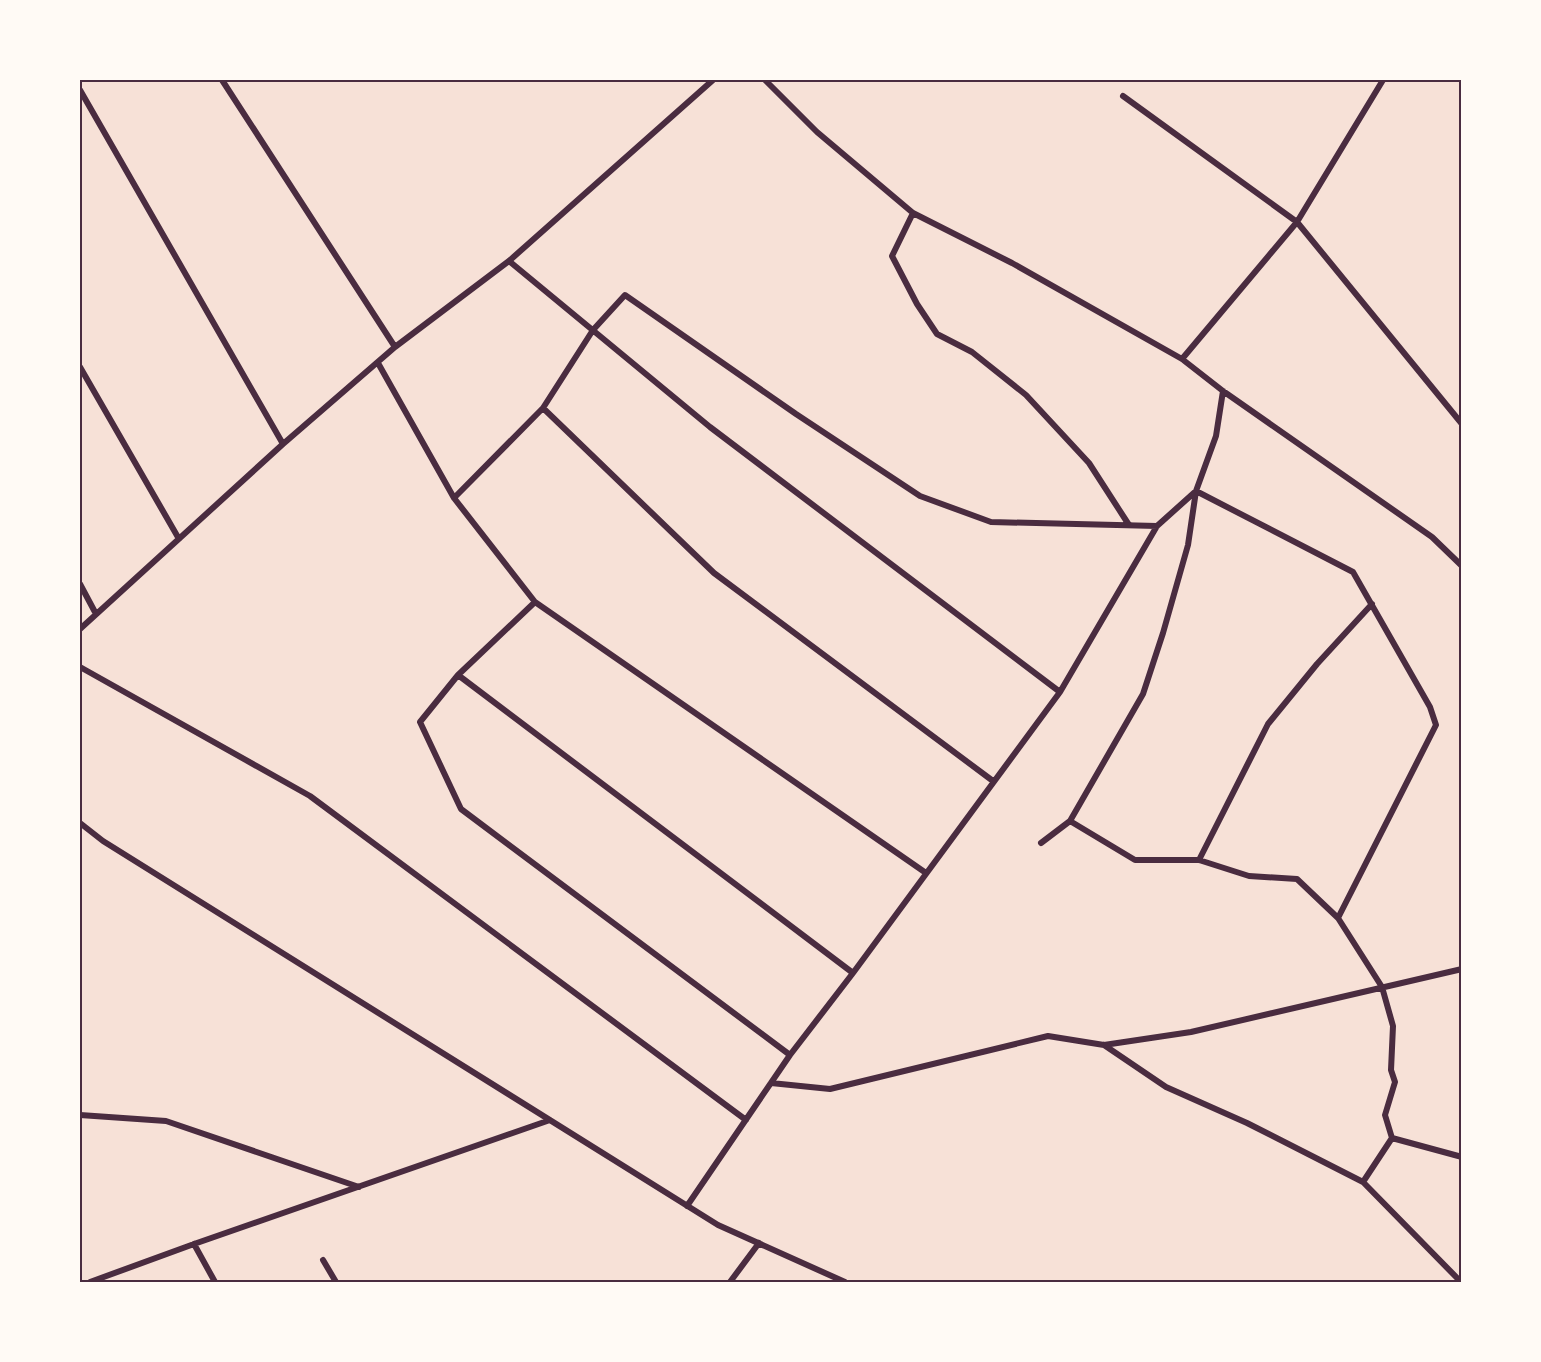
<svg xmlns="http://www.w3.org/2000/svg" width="1541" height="1362" viewBox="0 0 1541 1362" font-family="Helvetica,sans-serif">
	<rect width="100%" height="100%" fill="#f7e1d7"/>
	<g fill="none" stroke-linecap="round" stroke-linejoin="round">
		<path stroke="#4a2c40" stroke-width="6" d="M222,80l173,267
			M765,80l52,52 96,81 99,50 170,96 41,32 209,146 30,29
			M80,90l203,354
			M1123,96l174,126 165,202
			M913,213l-21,43 25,48 20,30 35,18 54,43 63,68 40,62
			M509,261l201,166 350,265
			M1182,359l115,-137 86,-142
			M378,363l76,135 81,104 391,271
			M80,367l99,172
			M543,408l171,165 279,208
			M454,498l89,-90 50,-78 32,-35 171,119 124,82 71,26 166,4
			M80,584l16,30
			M535,602l-77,73 -38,47 41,87 329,246
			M80,629l203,-185 112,-97 114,-86 204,-181
			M80,667l230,129 436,324
			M458,675l395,298
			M1070,821l65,39h64l50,16 48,3 41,39 44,69 11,39 -2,44 4,12 -10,33 7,23
			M80,823l23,18 615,384 127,57
			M1041,843l29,-22 73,-127 20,-61 25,-88 8,-54 157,81 77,135 6,18 -98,193
			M1199,860l69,-136 49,-60 55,-60
			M1104,1045l62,42 81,36 116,59 98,100
			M771,1083l59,6 218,-53 56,9 87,-13 271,-63
			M80,1115l86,6 193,66
			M1363,1182l29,-44 70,19
			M687,1206l103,-151 63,-82 207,-281 97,-166 39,-35 20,-55 7,-45
			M194,1244l21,38
			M323,1260l13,22
			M90,1282l104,-38 356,-124
			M730,1282l29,-39"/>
	</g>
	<rect width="1541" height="1362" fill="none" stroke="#fffaf5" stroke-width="162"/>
	<rect x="81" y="81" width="1379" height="1200" fill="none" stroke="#4a2c40" stroke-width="2"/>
</svg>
